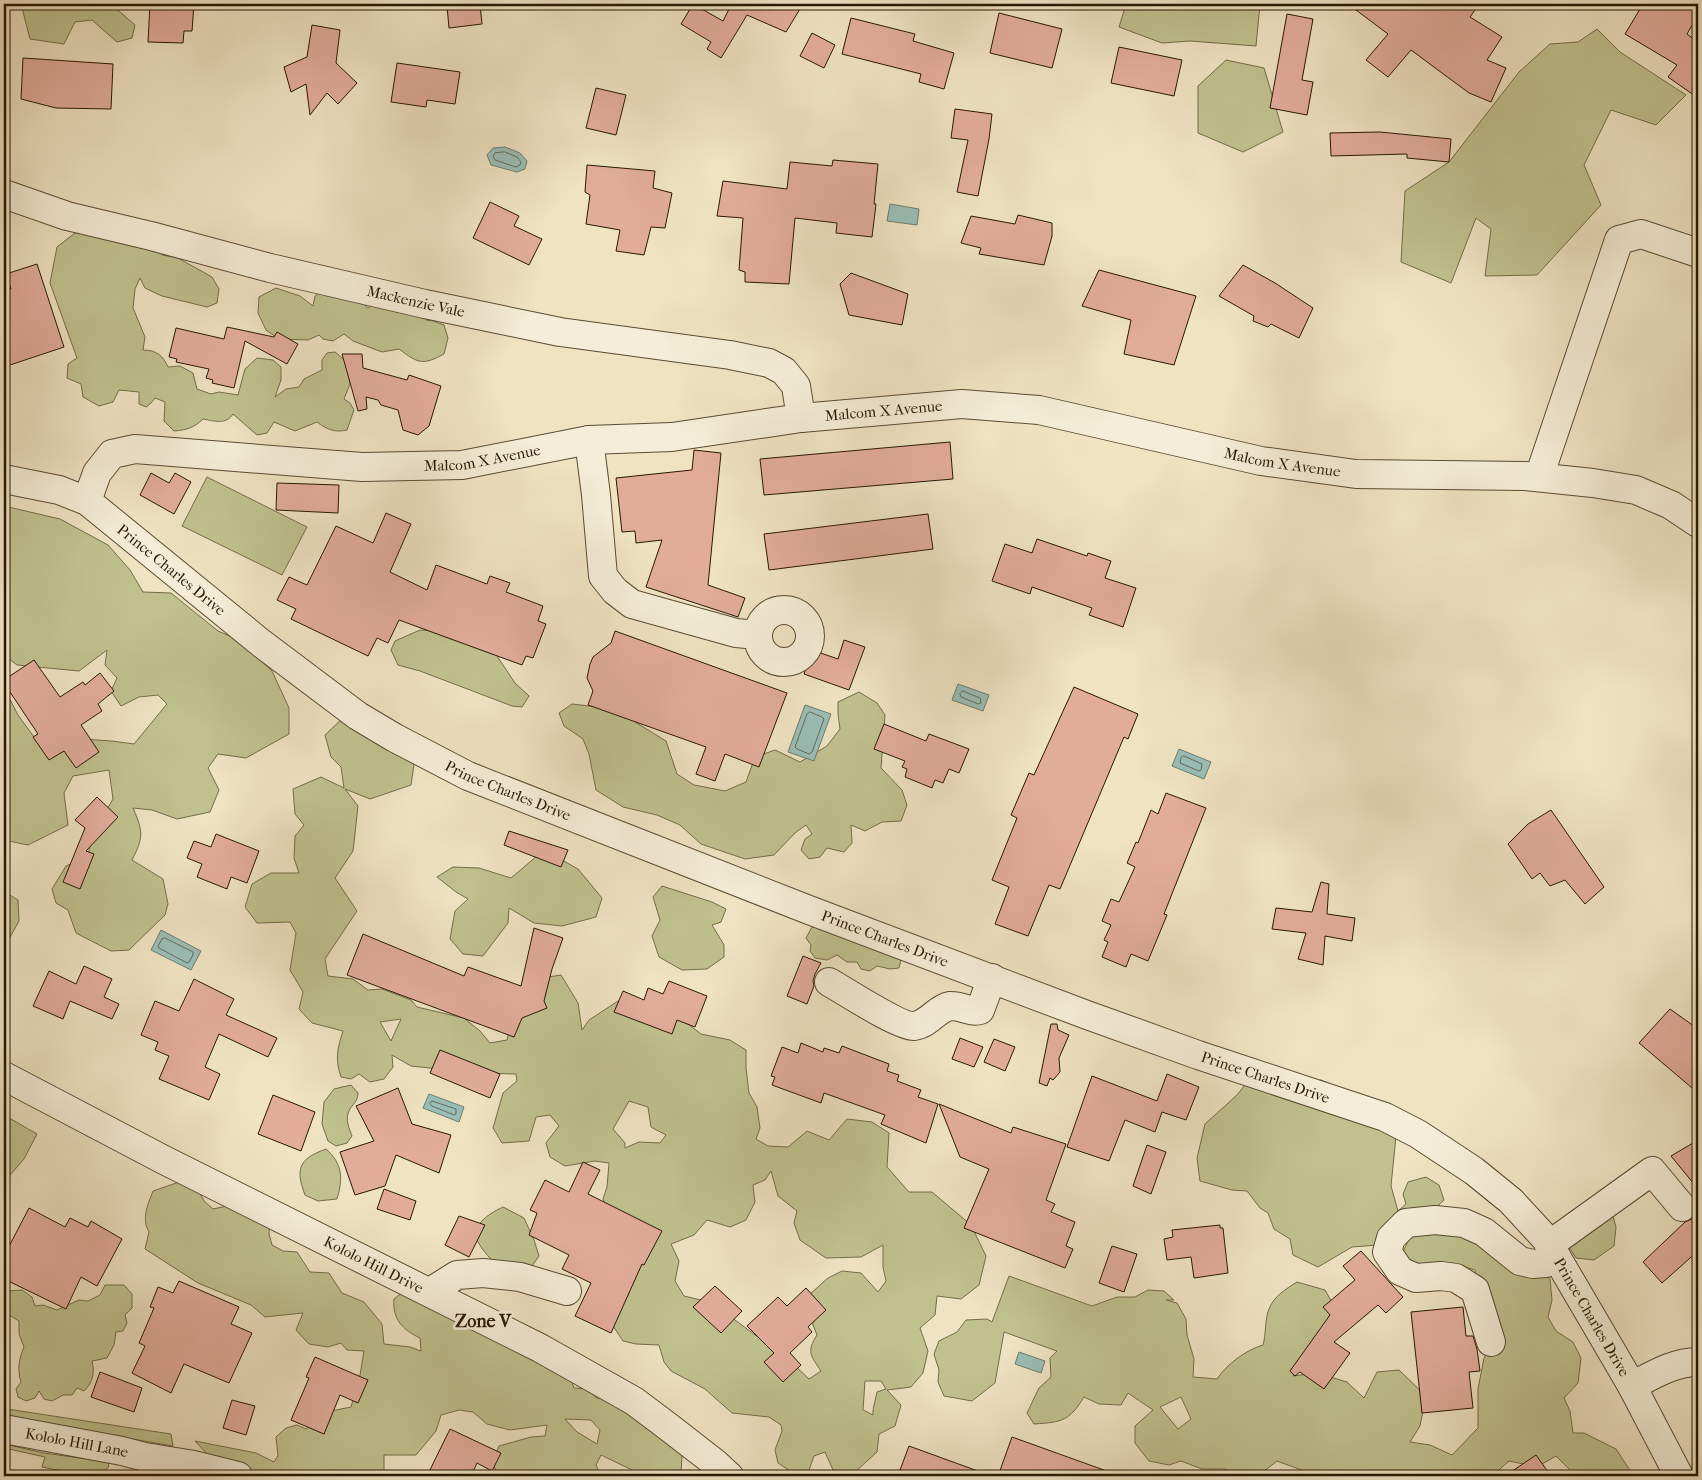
<svg xmlns="http://www.w3.org/2000/svg" width="1702" height="1480" viewBox="0 0 1702 1480" font-family="'IM FELL French Canon',serif">
	<rect width="100%" height="100%" fill="#efe3c2"/>
	<filter id="stains"><feTurbulence type="fractalNoise" baseFrequency=".004" numOctaves="4"/><feColorMatrix values="0 0 0 0 .2 0 0 0 0 .09 0 0 0 0 .02 0 0 0 .5 -.17"/></filter>
	<radialGradient id="worn" r=".72"><stop offset=".6" stop-color="#630" stop-opacity="0"/><stop offset="1" stop-color="#630" stop-opacity=".3"/></radialGradient>
	<path fill="#c0c18f" stroke="#746c49" fill-rule="evenodd" d="M21,4h90l24,21 -3,13 -15,4 -25,-22 -17,2 -11,22 -34,-5z
		M1126,4h134l-4,42 -66,-5 -28,2 -43,-16z
		M1597,29l23,23 66,43 -30,30 -45,-15 -27,55 17,40 -64,70 -52,1 6,-47 -15,-11 -25,65 -50,-21 4,-71 44,-29 70,-90 31,-28 28,-2z
		M1226,60l38,8 19,64 -40,20 -45,-19v-47z
		M79,230h69l14,25 16,3 34,19 7,12 -2,14 -10,4 -45,-11 -17,-8 -5,-10 -5,11 -2,19 12,29 -2,13c14,0 20,6 25,17l12,-1 13,7 4,16 14,5 8,-2 19,3 7,-26 12,-11 16,2 8,7v13l-6,17 11,-8 13,-2 5,-8 18,-9v-10l5,-7 8,-1 13,11 2,21 -6,15 6,4 4,7 -7,20c-12,3 -21,-1 -30,-8l-22,9 -21,-9 -7,11 -10,2 -24,-21c-7,11 -19,7 -30,5 -9,9 -17,11 -29,12l-10,-10 1,-19 -10,-4 -4,5 -5,4 -7,-3v-12l-20,-2 -6,12 -14,4 -16,-9 -2,-13 -14,-6 1,-14 9,-6 -27,-75 7,-36z
		M330,284l16,1 22,23 15,-13 35,11 8,14 7,1 11,4 4,13 -4,16c-22,12 -26,9 -45,-5l-17,3 -29,-11 -9,-7 -11,7 -10,-2 -4,-4 -11,5 -29,-1 -13,-9 -8,-17 1,-16 17,-9 24,8 13,10 2,-10z
		M207,477l100,50 -25,48 -100,-49z
		M4,506l56,13 48,26 22,25 13,22 28,1 47,38 21,9 33,31 17,37v26l-43,24 -28,-4 -10,14 11,22 -9,22 -33,7 -25,-9 -19,-2c10,23 11,29 -1,52l31,19 5,25 -3,11 -36,35 -18,1 -35,-18 -8,-23 -12,-7 -4,-14 14,-23 22,-10 4,-22 21,-35 -4,-29 -36,6 -9,17 4,32 -40,20 -24,-5v-152l14,27 16,22 10,-8 23,9 45,3 22,3 33,-40 -9,-9 -19,2 -18,9 -10,-15 6,-13 -12,-13 2,-15 -28,21 -62,-6 -13,-10z
		M420,630l28,2 43,15 24,36 14,13 -7,11 -10,-1 -92,-35 -22,-6 -7,-15 4,-9z
		M859,692l18,11 8,12 -4,53 21,22 5,15 -6,16 -19,1 -17,9 -14,-6 1,18 -8,9 -17,-4 -7,9 -11,2 -8,-9 4,-11 7,-5 -6,-9 -11,8 -21,22 -29,4 -44,-15 -21,-19 -23,-10 -34,-8 -27,-17 -7,-36 -6,-15 -19,-13 -5,-13 13,-9 42,5 52,32 11,33 17,11 31,6 21,-9 9,-25 20,-7 25,12 27,-16 13,-17 -2,-15v-12z
		M347,714l69,37 -5,34 -41,14 -25,-10 13,17 -5,45 -18,27 22,33 -32,48 3,17 25,3 15,11 14,-1 29,11 6,7 47,11 16,13 10,12 17,-3 3,-14 38,-49 13,-2 17,28 4,27 7,-10 29,-19 45,4 38,29 29,6 16,10v18l3,25 8,14 3,21 -4,11 12,7 20,1 19,-16 22,9 18,-21 25,3 17,11 -2,34 22,25h23l39,33 15,31 -7,29 -18,14 -24,-3 -2,19 -15,13 8,23 -5,22 -12,14 -24,3 14,15 -6,21 -16,8 -2,18 -22,20 -22,-2 -8,-18 -11,4 -6,17 -12,2 -18,-12 -3,-13 7,-19 -1,-6 -12,-8 -37,-4 -27,-24 -34,-18 -7,-9 -5,-17 -23,-1 -13,-3 -10,-15 7,-19 9,-13 -7,-13 -11,-60 -8,-22 4,-12 2,-24 -14,-2 -30,5 -15,-9 -4,-14 13,-17 -9,-11 -14,2 -7,24 -27,2 -9,-15 10,-35 14,-12 -1,-7 -40,-1 -65,-7 -19,-11 1,12 -9,12 -14,3 -11,-8 -8,5 -10,-2c-6,-18 -4,-27 2,-46l-31,-8 -13,-14 4,-17 -13,-22 6,-37 -6,-11 -33,1 -12,-16 7,-23 19,-11h28l-5,-15 1,-22 9,-11 -9,-11 -2,-25 28,-12 23,11 -3,-21 -10,-10 -6,-22zM401,1019l-10,22 -11,-19zM629,1101l19,6 3,20 15,8 -6,8 -21,-1 -14,6v-5l-12,-14zM771,1171l7,25 19,15 -3,12 6,17 26,18 35,-1 22,-12v22l3,14 -8,11 -17,-19 -19,-2 -14,7 -18,16 3,31 4,10c-11,17 -6,21 4,36l-12,8 -19,-18 -59,-44 -13,-13 -34,-8 -9,-15 4,-20 -8,-17 23,-9 13,-15 23,7 16,-7 9,-18 -2,-17 12,-5zM865,1381h16l5,8 -9,3 -4,18v5l-10,-5z
		M544,850l34,19 24,29 -6,19 -34,9 -28,-3 -25,-15 -1,15 -25,33 -20,-2 -13,-15 5,-28 13,-12 -12,-7 -19,-15 16,-10 26,1 32,10z
		M662,886l50,16 14,7 -5,13 -9,3 12,20v12l-17,12 -25,1 -23,-13 -7,-21 8,-16 -7,-23z
		M4,893l4,1 10,6 1,21 -15,27z
		M822,921l80,35 -3,12 -9,1 -13,-3 -7,5 -9,-2 -4,-7h-10l-10,-7 -10,5 -12,-2 -5,-7 1,-6 -5,-7 6,-11z
		M1321,1080l30,13 45,43 -5,50 7,25 8,-7 -3,-10 5,-12 18,-5 13,8 5,15 -14,13 103,51 17,15 2,21 -4,17 8,14 17,11 8,16 -3,25 -14,15 6,13 3,22h11l32,16 15,23v4h-59l-1,-5 -15,-15 -19,11 -28,-6 -17,15h-189l1,-5 -27,-10 -19,15h-21l-12,-7h-23l-21,-8 -12,4 -20,-4 -14,-18v-17l18,-16 -25,-17 -7,12 -22,-1 -15,-7c-15,24 -21,25 -50,27l-7,-11 12,-25 12,-11 -1,-19 7,-7 -53,-19 -9,51 -23,18 -28,-5 -6,-14 1,-12 -5,-16 5,-13 18,-9 9,-12 21,-1 5,3 17,-46 83,30 25,-9h18l13,-7 16,1 10,9h-8l11,3 9,16 1,16 7,24 -1,18 24,2c10,-15 29,-29 46,-34 3,-10 2,-27 6,-36 5,-13 17,-20 28,-27l28,8 9,16 -22,45 -19,25 24,-3 30,9 17,16 13,-26 22,-2 27,26 -6,30 -10,16 20,3 22,10 26,-27v-39l6,-31 15,-20 -22,-56 -2,-12 -24,-7 -20,6 -20,-5 -8,-12 6,-13 -31,6 -26,2 -34,20 -25,-12 -3,-16 -16,-10 -6,-16 -8,-5 -13,-17 -15,-1 -32,-9 -3,-23 8,-34 32,-29 11,-14 28,9zM1181,1397l10,22 -13,10 -18,-22z
		M351,1085l7,8c0,9 -6,11 -9,18 -4,8 0,17 3,25l-5,7 -11,3 -8,-5 -6,-17 2,-22 10,-13z
		M4,1115l33,19 -13,25 -20,23z
		M326,1149c17,15 17,30 11,50l-19,2 -13,-6c-10,-27 -6,-36 21,-46z
		M179,1182l18,6 7,13 9,8 14,-3 43,14 -1,14 3,11 11,6 14,1 13,20 19,1 13,20 22,9 18,22 2,20 26,3 11,4 -1,-13c-17,-8 -28,-19 -26,-39l14,-11 162,89 4,11 12,1 11,9 19,2 46,31 20,25 -1,19 -1,1h-49l1,-6 -31,-15 -5,10 5,11h-102l-7,-13 7,-17 32,-9 14,-1 2,-11 -37,5 -23,-6 -14,-12 -14,-2 -18,5 -5,16 -20,24h-32v21h-153l-22,-20 -14,-15 61,12 18,9 4,-6 -2,-19 10,-9 11,-3 9,4 20,-17 25,-5 9,-32 4,-24 -17,-1 -6,-7 -13,4 -19,-3 -13,-14 7,-17 -38,4 -14,-12 -53,-22 -53,-34 4,-17c-8,-13 -1,-28 4,-41zM565,1419l26,1 9,10 -3,14 -20,-12z
		M1583,1206l30,10 3,11 -2,19 -20,14 -18,-2 -19,-30 6,-10z
		M503,1207l21,11 10,22 5,16 -19,27c-18,-13 -37,-27 -46,-49 6,-15 15,-20 29,-27z
		M105,1285h19l8,9v14l-7,7 2,8 -4,8 -7,1 -2,13 -7,13 -15,3c3,12 1,21 -8,30l-7,-3 -5,7h-9l-11,6 -8,-2 -5,-8 -4,7 -9,3 -8,-4 -2,-8 5,-7c-4,-13 -2,-23 3,-35l-5,-13v-13l-15,-9v-16l2,-5 16,-1 10,7 3,9 8,-1 14,5 13,-6 9,-4 9,1 12,-6z
		M4,1394l3,5v10l164,25 2,12 -169,-29z
		M4,1444l40,9 64,9c7,18 -48,9 -61,6l-5,-1 3,-10 -41,-9z"/>
	<path fill="#9abeb7" stroke="#6c7c6f" d="M505,147l15,6 7,8 -2,8 -8,3 -26,-7 -4,-10 6,-7z
		M890,204l29,5 -2,16 -30,-4z
		M958,684l31,11 -6,16 -31,-11z
		M805,705l26,9 -17,47 -26,-9z
		M1179,749l32,13 -7,17 -32,-13z
		M161,930l40,21 -10,19 -40,-20z
		M429,1094l35,13 -5,15 -36,-14z
		M1019,1352l26,9 -4,12 -26,-9z"/>
	<g fill="none" stroke-linecap="round" stroke-linejoin="round">
		<path stroke="#616b5d" stroke-width="1" d="M505,152l12,5 4,5 -1,3 -4,2 -21,-7 -2,-4 2,-3z
			M963,691l17,7 1,5 -3,1 -17,-7 -1,-3z
			M810,712l12,5 2,2 -12,33 -3,2 -12,-5 -2,-2 12,-33z
			M1184,756l18,8 -1,6 -2,1 -19,-8 1,-5z
			M165,938l28,14v3l-4,7 -2,1 -28,-15 -1,-2 4,-7z
			M432,1101l24,8v5l-2,1 -22,-9 -2,-2z"/>
	</g>
	<path fill="#e2ac9b" stroke="#281803" d="M150,4h44l-2,27h-8l-1,12 -35,-1z
		M467,4h13l2,20 -33,4 -2,-22z
		M693,4l30,17 7,-14 -7,-3h80l-17,28 -39,-17 -26,43 -14,-9 4,-7 -30,-18z
		M1348,4h131l-9,13 32,20 -15,23 19,8 -15,34 -22,-9 -58,-43 -23,27 -22,-17 22,-26z
		M1643,4h55v11l-11,19 8,6 3,-4v62l-30,-21 9,-12 -52,-31z
		M999,13l63,16 -10,39 -62,-15z
		M1287,14l26,5 -11,61 11,2 -6,33 -37,-7z
		M851,18l64,16 -2,7 41,12 -10,36 -25,-7 2,-8 -79,-20z
		M312,25l28,5 -4,33 21,20 -19,21 -11,-11 -17,22 -4,-31 -15,8 -7,-25 23,-10z
		M812,33l23,12 -11,23 -24,-12z
		M1119,47l63,13 -8,36 -63,-13z
		M23,58l90,6 -2,45 -55,-1 -35,-9z
		M397,63l63,9 -5,32 -28,-4 -1,7 -35,-5z
		M596,88l30,7 -10,40 -30,-7z
		M955,109l37,5 -3,25 -11,57 -21,-4 11,-52 -17,-2z
		M1380,132l71,7 -2,23 -42,-4v-4l-76,2 -1,-23z
		M833,160l45,4 -4,40h2l-4,33 -36,-4 1,-10 -42,-5 -6,66 -44,-2v-10l-6,-2 4,-52 -26,-2 6,-35 64,8 3,-27 42,4z
		M587,165l68,6 -2,17 19,5 -7,35 -14,-1 -7,28 -28,-4 4,-21 -34,-6 4,-29 -5,-3z
		M490,202l29,14 -5,10 28,13 -13,26 -56,-27z
		M1018,215l34,8v13l-8,29 -65,-11 2,-6 -20,-5 10,-27 44,8z
		M37,264l27,83 -60,20v-77l7,-1 -5,-15z
		M1243,265l32,18 38,25 -14,30 -28,-14 -3,3 -15,-6 1,-5 -35,-20z
		M1099,270l97,26 -22,69 -50,-11 7,-34 -49,-14z
		M851,273l57,21 -6,31 -53,-10 -9,-31z
		M227,327l47,10 3,-5 21,12 -11,20 -42,-23 -11,47 -22,-5 1,-3 -7,-2 3,-9 -33,-7 1,-3 -8,-2 7,-29 48,11z
		M342,354h20l1,14 44,12 2,-5 32,11 -12,40 -11,9 -15,-5 -5,-20 -17,-5 -3,-5 -12,-3 1,12 -9,2z
		M950,442l3,37 -189,16 -4,-36z
		M694,450l27,3 -13,132 37,13 -7,19 -92,-30 16,-47 -26,3 -1,-12 -13,1 -6,-54 76,-8z
		M151,473l18,10 6,-10 16,9 -17,32 -34,-19z
		M277,483l62,2 -1,28 -62,-3z
		M386,513l25,11 -21,48 37,18 9,-25 51,19 3,-8 20,7 -4,9 37,14 -5,15 8,3 -13,34 -7,-2 -4,9 -123,-45 -11,23 -11,-5 -9,18 -77,-37 5,-10 -19,-9 12,-23 18,8 29,-59 37,17z
		M928,514l5,35 -164,21 -5,-36z
		M1037,539l50,17 1,-3 23,8 -6,17 31,10 -13,39 -34,-12 3,-7 -60,-21 -2,7 -38,-13 13,-37 27,9z
		M615,631l172,62 -28,74 -34,-13 -10,27 -19,-7 10,-27 -118,-42 5,-14 -6,-13 3,-14 3,-7 18,-14z
		M844,640l21,7 -16,43 -45,-16 8,-24 26,9z
		M34,660l26,37 23,-15 2,3 15,-12 14,18 -16,13 4,7 -21,14 18,27 -23,16 -12,-17 -15,9 -16,-23 5,-3 -34,-51v-3z
		M1074,687l64,27 -10,25 -4,-2 -64,152 -11,-4 -21,51 -33,-12 14,-37 -17,-7 25,-62 -6,-3 18,-42 5,2z
		M884,724l42,17 3,-7 40,15 -10,24 -10,-4 -6,14 -8,-3 -3,8 -27,-11 2,-8 -5,-2 3,-6 -31,-12z
		M1166,793l40,15 -42,106 3,1 -19,46 -17,-7 -5,13 -24,-10 6,-15 -4,-2 7,-15 -9,-4 9,-22 8,3 16,-35 -8,-4 9,-21 2,1 13,-33 7,4z
		M97,797l21,20 -32,34 8,3 -14,35 -17,-7 22,-54 -10,-8z
		M1551,810l53,77 -19,17 -20,-24 -15,6 -10,-13 -8,6 -24,-35 20,-20z
		M509,831l59,19 -7,17 -57,-22z
		M216,834l43,17 -12,32 -16,-6 -4,12 -30,-12 5,-13 -15,-6 7,-17 17,6z
		M1321,882l8,2 -2,30 28,4 -3,23 -27,-5 -2,29 -25,-6 8,-26 -34,-4 4,-21 36,4z
		M534,928l29,10 -11,31 -8,32 3,7 -25,10 -8,19 -167,-62 16,-41 101,42 4,-9 53,19z
		M803,956l18,7 -6,11 -2,7 1,5 -7,18 -20,-8z
		M84,966l28,13 -8,18 15,7 -7,15 -42,-18 -7,18 -30,-13 16,-35 27,13z
		M194,979l40,20 -8,16 51,23 -9,19 -49,-23 -14,33 15,7 -11,26 -50,-21 10,-23 -14,-6 3,-8 -17,-7 14,-34 24,10z
		M669,981l38,15 -12,31 -18,-7 -5,14 -58,-22 9,-21 21,9 4,-12 15,6z
		M1670,1009l28,20v64l-59,-50z
		M1051,1024h6l1,6 11,5 -10,23 1,14 -7,8 -3,-2 -3,8 -8,-3z
		M960,1038l23,9 -9,20 -22,-8z
		M994,1039l21,8 -10,24 -21,-9z
		M801,1043l22,9 1,-4 15,5 3,-7 47,18 -2,7 12,4 -2,6 24,9 -3,7 20,7 -12,39 -45,-19 4,-9 -61,-22 -3,10 -49,-18 3,-8 -4,-1 11,-29 16,6z
		M440,1050l60,24 -10,24 -60,-25z
		M1167,1074l32,13 -13,33 -24,-8 -7,20 -30,-12 -16,41 -42,-14 25,-71 65,25z
		M398,1088l14,36 39,11 -12,38 -43,-18 -11,31 -30,9 -15,-43 34,-11 -18,-35z
		M273,1095l42,17 -14,39 -43,-17z
		M939,1104l72,29 2,-6 53,17 -20,56 9,4 -4,8 24,10 -9,24 7,3 -8,19 -101,-40 25,-59 -29,-12z
		M1698,1140v49l-27,-33z
		M1147,1145l19,7 -15,42 -18,-8z
		M583,1162l17,8 -12,24 74,37 -18,34 -2,-1 -31,69 -36,-17 16,-33 -29,-14 7,-14 -40,-20 8,-22 -7,-3 15,-30 24,12z
		M384,1189l32,12 -6,19 -33,-11z
		M29,1208l36,19 5,-9 18,9 3,-6 31,18 -25,47 -16,-9 -15,32 -62,-30v-23z
		M1698,1209v42l-36,32 -19,-21 42,-40 7,-3z
		M459,1216l26,9 -16,32 -24,-12z
		M1220,1225v3h3l5,45 -34,5 -3,-21 -24,3 -3,-21 9,-2 -1,-7z
		M1112,1246l25,8 -13,38 -25,-9z
		M1361,1251l42,46 -17,16 -8,-8 -44,37 16,11 -26,36 -24,-17 -5,4 -5,-5 40,-56 -7,-8 32,-27 -12,-14z
		M179,1281l60,26 -8,17 21,9 -23,50 -45,-19 -13,29 -39,-20 13,-27 -6,-3 15,-35 -4,-1 8,-20 15,6z
		M715,1286l27,25 -21,22 -28,-26z
		M806,1288l20,22 -18,17 4,5 -22,21 11,12 -18,17 -19,-20 10,-9 -27,-27 31,-29 9,9z
		M1463,1307l3,29h7l4,13 3,22 -11,1 4,36 -51,5 -11,-101z
		M315,1357l53,23 -10,23 -18,-8 -16,39 -33,-14 18,-42 -3,-1z
		M100,1372l42,16 -8,24 -43,-15z
		M232,1400l23,6 -9,29 -23,-7z
		M450,1429l51,24 -9,18 -15,-8 -6,13h-44z
		M1012,1437l103,37 -1,2h-116z
		M909,1446l77,28v2h-68l-18,-6z
		M1536,1455l15,21h-46z"/>
	<g fill="none" stroke-linecap="round" stroke-linejoin="round">
		<defs>
			<g id="minor">
				<path id="s1" d="M4,194l63,22 84,20 119,32 155,36 135,28 170,23 39,8 15,8 12,15 5,32"/>
				<path d="M589,440l7,55 7,81 12,15 17,13 104,29 22,2"/>
				<path d="M1539,477l80,-237 22,-6 57,19"/>
				<path id="s2" d="M4,479l55,11 28,11 174,142 97,73 37,22 73,38 341,134 278,105 111,40 187,62 33,17 56,37 37,30 35,38 86,147 47,90"/>
				<path id="s3" d="M87,501l10,-28 15,-19 23,-5 227,18 100,-2 127,-25 83,-3 129,-19 161,-14 77,6 222,51 95,13 169,2 68,7 43,7 35,15 27,18"/>
				<circle cx="784" cy="636" r="26"/>
				<path d="M829,982c14,8 71,45 85,44 15,-2 22,-17 36,-20 11,-1 20,7 30,4l12,-32"/>
				<path id="s4" d="M4,1076l160,84 376,188 94,53 32,24 49,38 14,13"/>
				<path d="M1549,1245l103,-74 30,36"/>
				<path d="M430,1292l27,-17 26,-2 37,4 47,14"/>
				<path d="M1491,1342l-16,-52 -19,-12 -15,-2 -25,2 -16,-7 -13,-19 4,-14 15,-15 29,-3 29,3 20,9 36,29 13,3 13,-1 11,-5"/>
				<path d="M1632,1386c21,-11 42,-24 66,-24"/>
				<path id="s5" d="M4,1429l118,22 23,6 49,8 44,11"/>
			</g>
		</defs>
		<use href="#minor" stroke="#5a4b33" stroke-width="30"/>
		<use href="#minor" stroke="#f5edd7" stroke-width="28"/>
	</g>
	<g text-anchor="middle" stroke-width="5" stroke-linejoin="round" paint-order="stroke">
		<g font-size="15" fill="#281803" stroke="#f5edd7">
			<text dy="5" stroke="none"><textPath href="#s1" startOffset="426">Mackenzie Vale</textPath></text>
			<text dy="5" stroke="none"><textPath href="#s3" startOffset="831">Malcom X Avenue</textPath></text>
			<text dy="5" stroke="none"><textPath href="#s3" startOffset="426">Malcom X Avenue</textPath></text>
			<text dy="5" stroke="none"><textPath href="#s3" startOffset="1236">Malcom X Avenue</textPath></text>
			<text dy="5" stroke="none"><textPath href="#s2" startOffset="195">Prince Charles Drive</textPath></text>
			<text dy="5" stroke="none"><textPath href="#s2" startOffset="600">Prince Charles Drive</textPath></text>
			<text dy="5" stroke="none"><textPath href="#s2" startOffset="1005">Prince Charles Drive</textPath></text>
			<text dy="5" stroke="none"><textPath href="#s2" startOffset="1410">Prince Charles Drive</textPath></text>
			<text dy="5" stroke="none"><textPath href="#s4" startOffset="415">Kololo Hill Drive</textPath></text>
			<text dy="5" stroke="none"><textPath href="#s2" startOffset="1830">Prince Charles Drive</textPath></text>
			<text dy="5" stroke="none"><textPath href="#s5" startOffset="74">Kololo Hill Lane</textPath></text>
		</g>
		<g font-size="18" font-weight="bold" fill="#281803" stroke="#f5edd7">
			<text x="483" y="1327">Zone V</text>
		</g>
	</g>
	<rect width="1702" height="1480" fill="none" stroke="#efe3c2" stroke-width="20"/>
	<rect x="5" y="5" width="1692" height="1470" fill="none" stroke="#281803" stroke-width="2.5"/>
	<rect x="10" y="10" width="1682" height="1460" fill="none" stroke="#281803"/>
	<rect width="100%" height="100%" filter="url(#stains)"/>
	<rect width="100%" height="100%" fill="url(#worn)"/>
</svg>
